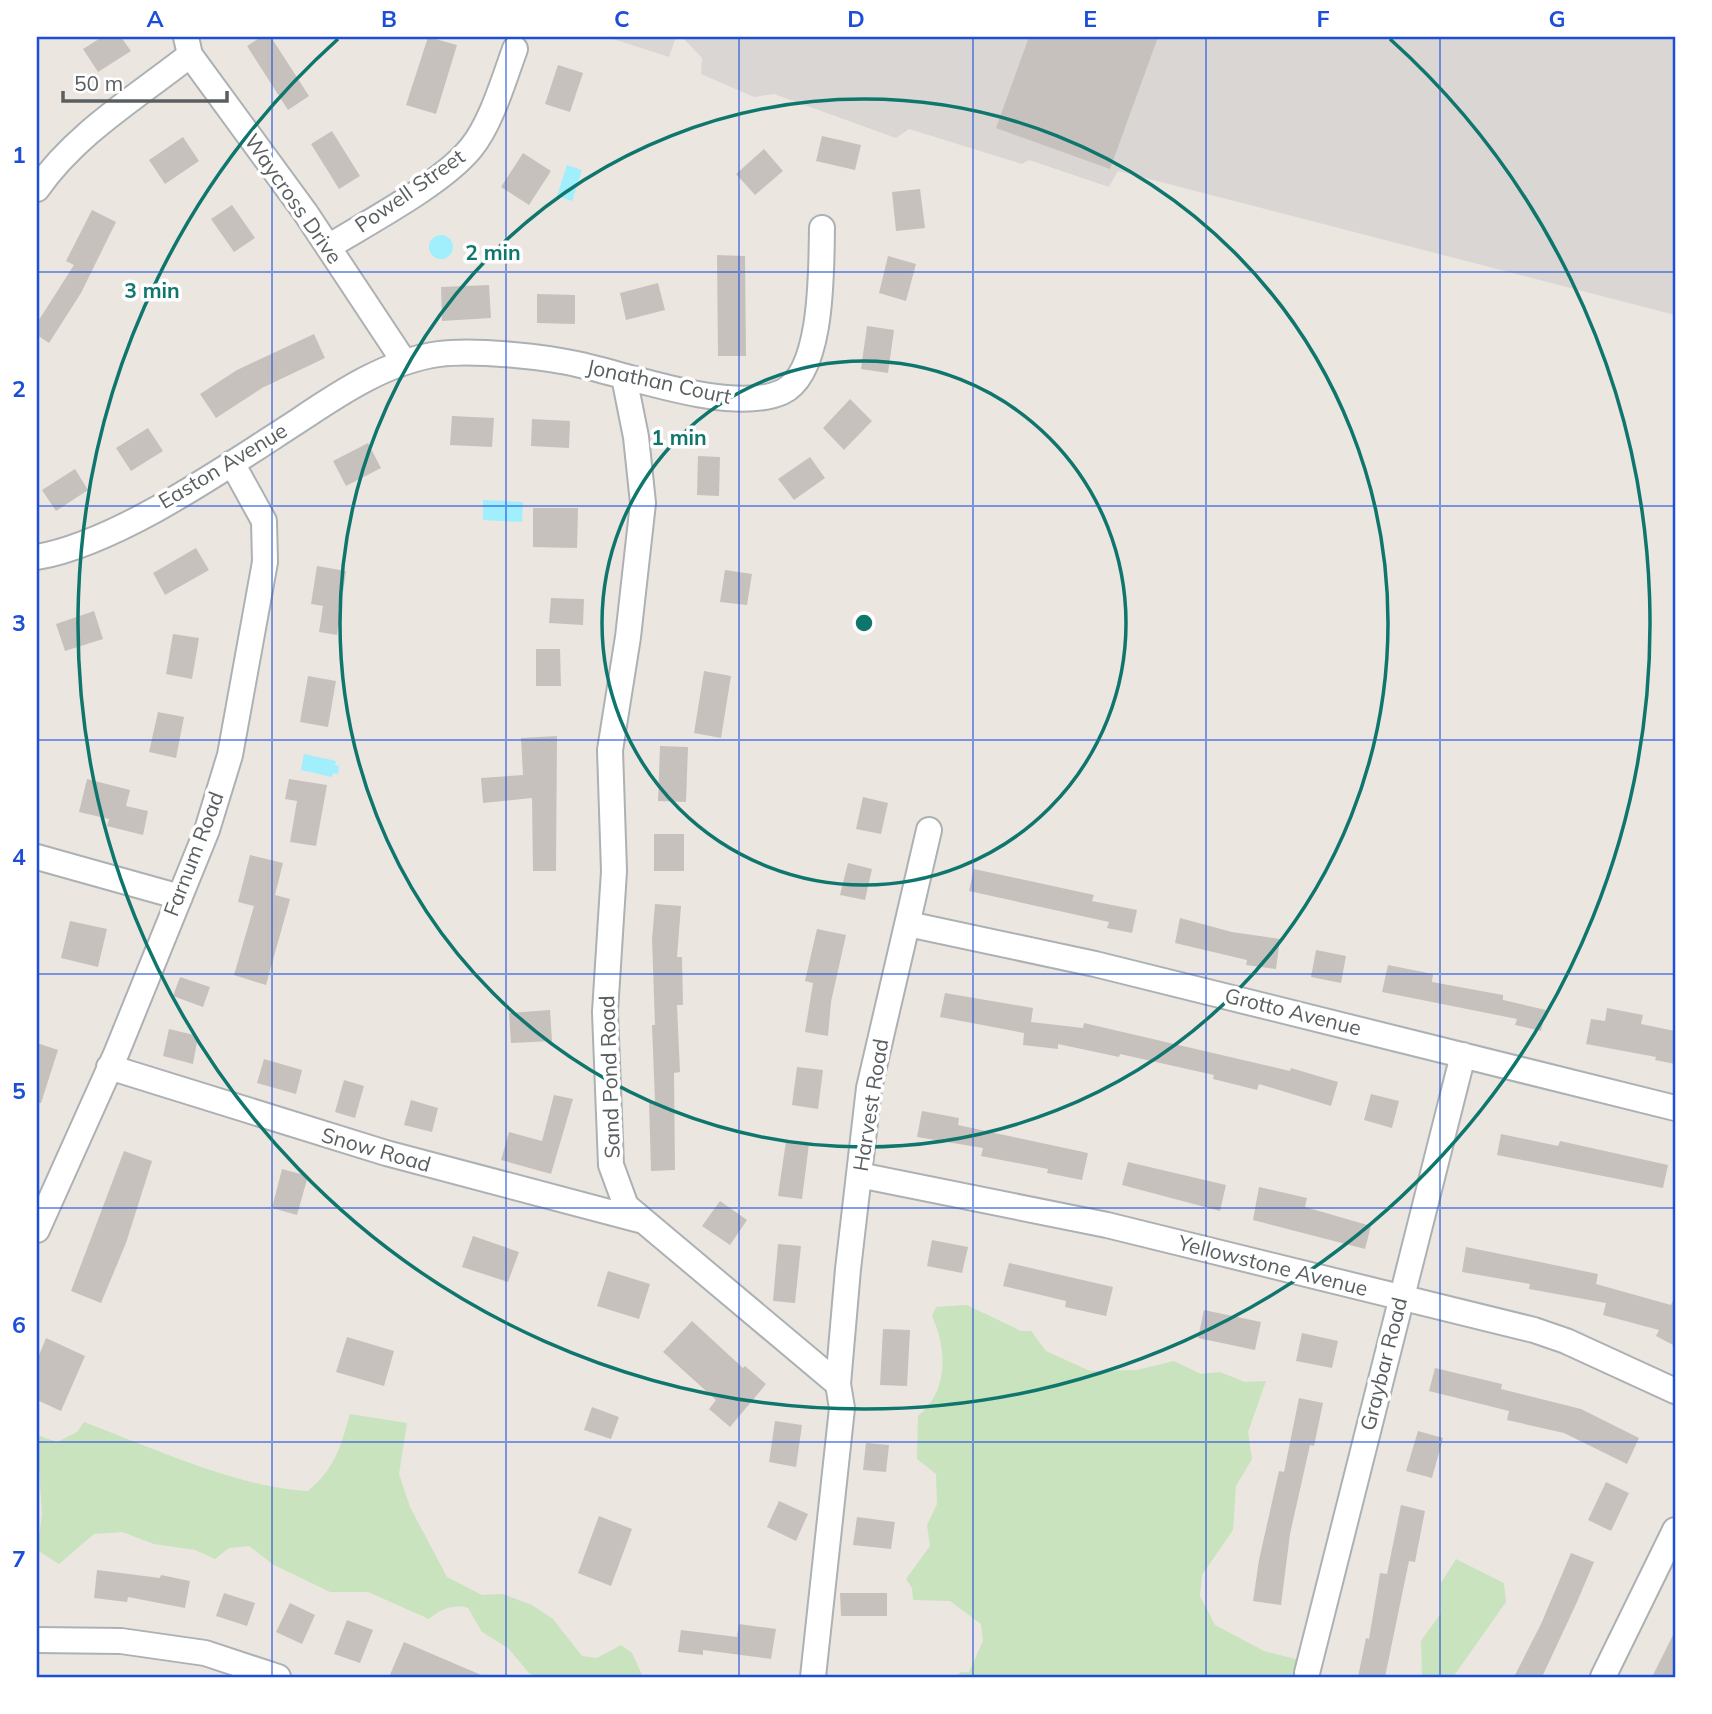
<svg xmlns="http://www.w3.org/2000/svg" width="1712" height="1714" viewBox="0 0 1712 1714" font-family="Mulish,sans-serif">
	<rect width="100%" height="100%" fill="#ece6e1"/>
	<path fill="#dad6d3" d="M607,37h69l-7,20z
		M682,37h993v278l-557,-144 -9,16 -80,-27 -7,4 -113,-35 -13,9 -122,-44 -20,3 -53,-23 1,-16z"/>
	<path fill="#c8e3bd" d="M967,1305l54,26h10l15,20 44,20 47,-1 37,-9 27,13 19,-2 25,10 21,-1 -18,51 4,27 -16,27 -3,44 -31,45 -2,21 15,29 49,26 39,10 6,16h-354l6,-5h8l14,-31 -2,-17 -31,-23 -37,-1 -1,-12 -6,-9 24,-33 -3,-21 10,-21 -1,-30 -19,-15 1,-43c31,-25 29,-67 14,-100l4,-9z
		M350,1414l57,9 -8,51 11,33 37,70 35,18 21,-1 29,11 21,14 29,37 15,2 24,-13 11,8 11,24h-104l-10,-4 -21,-25 -26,-16 -14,-24c-15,-4 -27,1 -39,11l-61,-27h-38l-56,-27 -25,-19 -20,2 -14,11 -20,-9 -41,-6 -32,-12 -28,2 -35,30 -22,-14 5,-35 -5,-80 20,7 20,-10 7,-10c66,25 155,66 224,69 28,-24 32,-43 42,-77z
		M1456,1559l48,24 2,19 -53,75h-31l-1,-36 20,-28v-30z"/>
	<path fill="#a1eefc" d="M567,165l15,5 -10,31 -15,-5z
		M429 247a12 12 0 1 1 24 0a12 12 0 1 1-24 0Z
		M483,500l40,2 -1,20 -39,-2z
		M304,754l32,7 -1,4 4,1 -1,8 -5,-1 -1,4 -31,-7z"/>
	<path fill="#c7c1be" d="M102,37h19l10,14 -33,21 -15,-23z
		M261,37h10l38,59 -21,14 -41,-64z
		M428,37l29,8 -21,69 -30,-9z
		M1029,37h129l-48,132 -114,-41z
		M558,65l25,8 -13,39 -25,-8z
		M332,131l28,45 -21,13 -28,-45z
		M822,136l39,9 -6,25 -39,-9z
		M183,137l16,24 -34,23 -16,-24z
		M764,149l19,22 -28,24 -19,-21z
		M523,153l28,18 -22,34 -28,-18z
		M920,189l5,39 -29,3 -4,-39z
		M232,205l23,33 -21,14 -23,-33z
		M92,210l24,12 -35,71 -32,50 -12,-8v-12l37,-58 -8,-4z
		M717,255l28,1 1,100h-28z
		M888,256l28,8 -10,37 -27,-8z
		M658,283l7,27 -39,10 -6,-27z
		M489,285l2,33 -49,3 -1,-34z
		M537,294l38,1v29l-38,-1z
		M867,326l27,4 -6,43 -27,-4z
		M314,334l11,24 -63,30 -46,30 -16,-24 37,-24z
		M850,399l22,22 -28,29 -21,-22z
		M452,416l42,2 -2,29 -42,-2z
		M532,419l38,2 -1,27 -38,-2z
		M148,428l15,23 -32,20 -15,-23z
		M368,443l13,25 -35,18 -13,-25z
		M698,456l22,1 -1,39 -22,-1z
		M810,457l15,21 -31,22 -16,-21z
		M75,469l13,21 -32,21 -14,-21z
		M533,508h45l-1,40 -44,-1z
		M196,548l13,22 -44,25 -12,-22z
		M317,566l29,5 -9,64 -18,-3 4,-26 -12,-2z
		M725,570l27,4 -5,31 -27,-3z
		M551,598l33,1 -1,26 -34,-2z
		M94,611l9,28 -38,12 -9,-27z
		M173,634l26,4 -7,41 -26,-5z
		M536,649h24l1,37h-25z
		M704,671l27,5 -10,62 -27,-5z
		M308,676l28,5 -8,46 -28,-5z
		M158,712l26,5 -8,41 -27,-6z
		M557,736l-1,135h-23l-1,-73 -49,5 -2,-25 42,-3 -2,-37z
		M660,746l28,1 -2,55 -28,-1z
		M87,779l43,11 -4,16 22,5 -5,24 -36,-9 2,-7 -30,-7z
		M289,779l38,6 -11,61 -26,-4 7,-41 -12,-2z
		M863,797l25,6 -7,31 -25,-5z
		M654,834h30v37h-30z
		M250,855l33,8 -8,32 15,4 -24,86 -32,-10 20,-69 -16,-4z
		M848,863l24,6 -7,31 -25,-5z
		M974,869l120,26 -2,6 45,9 -5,23 -25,-5 2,-6 -140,-31z
		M655,904l26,2 -4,51h5l1,48h-6l3,67 -6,1 1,97 -24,1 -2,-69h6l-3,-77h3l-3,-86z
		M1180,918l52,14 48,7 -4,30 -30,-4 1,-5 -72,-17z
		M70,921l37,8 -9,38 -37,-9z
		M817,929l29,6 -15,67 -3,34 -23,-4 8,-49 -8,-2z
		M1316,950l30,6 -5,27 -30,-6z
		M1388,965l45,9 -1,8 71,13v5l43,10 -5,21 -26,-6 2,-6 -135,-27z
		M180,977l30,10 -7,20 -30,-11z
		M945,993l88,15 -2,14 52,6 1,-5 206,48 1,-3 47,14 -7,24 -72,-22 -2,6 -44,-11 1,-4 -94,-21 -1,3 -61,-13v5l-35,-4 1,-12 -84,-16z
		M1607,1008l36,7 -2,9 34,7v33l-20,-4 1,-3 -70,-13 5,-25 14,2z
		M550,1010l2,31 -41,2 -2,-30z
		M169,1029l29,7 -5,28 -30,-8z
		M37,1043l21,7 -17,53h-4z
		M264,1059l38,11 -6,24 -39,-11z
		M797,1067l26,3 -5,39 -26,-4z
		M344,1080l20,6 -9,32 -20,-6z
		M1371,1094l28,7 -7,27 -28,-8z
		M554,1095l19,4 -22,75 -50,-14 8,-28 33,9z
		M411,1100l27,8 -6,24 -28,-7z
		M922,1111l37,7 -1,7 130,28 -6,27 -35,-7 1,-4 -67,-13 2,-8 -66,-11z
		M1501,1134l57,12 2,-5 108,24 -5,23 -166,-33z
		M786,1141l23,3 -7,55 -24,-3z
		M124,1151l28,10 -26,82 -25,60 -30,-12z
		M1128,1162l98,23 -6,26 -98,-26z
		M282,1169l26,7 -11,39 -25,-7z
		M1259,1187l48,11 -2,9 66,19 -6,23 -112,-29z
		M720,1201l27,19 -17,25 -28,-19z
		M473,1236l46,16 -11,30 -46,-15z
		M932,1240l36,7 -6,26 -35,-7z
		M778,1244l23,2 -6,57 -22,-2z
		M1466,1247l132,27 -2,10 75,21 4,-9v50l-19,-10 3,-6 -56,-15 3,-12 -77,-14 1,-5 -68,-12z
		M1009,1263l104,24 -7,29 -41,-9 1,-6 -63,-15z
		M608,1271l42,13 -11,35 -42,-13z
		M1204,1310l57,12 -6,28 -57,-12z
		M692,1321l51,47 2,-2 21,18 -36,43 -21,-18 7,-9 -53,-48z
		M883,1329l27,1 -3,56 -27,-1z
		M1302,1333l36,8 -6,27 -36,-7z
		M347,1337l47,14 -10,35 -48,-14z
		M46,1338l39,18 -24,55 -24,-11v-40z
		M1435,1368l67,16 -1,5 80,20 58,29 -12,26 -63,-31 -57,-13 2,-9 -80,-20z
		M1299,1398l24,5 -9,43 -4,-1 -20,89 -9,71 -28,-4 6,-41 20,-89 5,1z
		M592,1407l27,10 -8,22 -27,-9z
		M775,1421l27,4 -6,42 -27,-5z
		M1418,1431l25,7 -11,40 -26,-7z
		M866,1443l23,2 -3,27 -23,-2z
		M1606,1482l23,11 -18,38 -23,-11z
		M779,1501l29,13 -12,27 -29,-14z
		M1401,1505l24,6 -10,51 -6,-1 -24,116h-27l8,-39 3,1 11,-66 7,1z
		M599,1516l33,13 -21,57 -33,-13z
		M857,1517l38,5 -4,27 -38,-4z
		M1571,1553l23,9 -17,40 -35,75h-28l27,-53z
		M97,1570l63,8 1,-3 29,6 -5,27 -57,-11 -1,5 -33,-4z
		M224,1593l31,10 -8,23 -31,-10z
		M840,1593h47v23h-46z
		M290,1603l25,12 -13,29 -26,-12z
		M347,1620l26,10 -13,33 -26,-9z
		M739,1624l37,5 -5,30 -68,-9v5l-25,-3 3,-22 56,7z
		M1675,1631v46h-23z
		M404,1642l82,35h-97z"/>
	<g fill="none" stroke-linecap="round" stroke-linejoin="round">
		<defs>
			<path id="minor" d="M186,37l4,18 115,157 98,148
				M37,189c40,-57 100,-92 153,-134
				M328,247c39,-24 115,-64 143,-99 20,-24 33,-69 44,-99
				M624,377l12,60 7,66 -15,134 -18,113 4,121 -9,141 6,153 15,41 212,178 4,24 -29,269
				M37,557c81,-14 191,-91 261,-136 43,-29 90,-60 141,-67 35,-5 108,3 142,11 53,12 152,49 201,27 42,-19 39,-125 40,-164
				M37,857l143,40
				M908,924l187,40 580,144
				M109,1067l277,86 257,68
				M859,1175l248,50 427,105 32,11 109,50
				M37,1230l79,-176 91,-224 23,-75 35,-193 -1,-41 -32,-58
				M838,1384l10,-115 21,-181 60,-258
				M37,1640l84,1 84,12 73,24
				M1307,1673l156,-618
				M1603,1677l72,-147"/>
		</defs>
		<use href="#minor" stroke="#acb1b3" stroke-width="28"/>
		<use href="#minor" stroke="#fff" stroke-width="24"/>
	</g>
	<path fill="none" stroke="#1d4ed8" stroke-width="2" stroke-opacity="0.55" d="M272,37v1640M506,37v1640M739,37v1640M973,37v1640M1206,37v1640M1440,37v1640M37,272h1638M37,506h1638M37,740h1638M37,974h1638M37,1208h1638M37,1442h1638"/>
	<g fill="none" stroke="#0f766e" stroke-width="3.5">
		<circle cx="864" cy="623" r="262"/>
		<circle cx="864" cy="623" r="524"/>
		<path d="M1390 39A786 786 0 1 1 338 39"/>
	</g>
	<g text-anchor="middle" stroke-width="7" stroke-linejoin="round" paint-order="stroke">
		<g font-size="21" fill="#595f61" stroke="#fff">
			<text transform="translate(410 191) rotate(-35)" y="7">Powell Street</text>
			<text transform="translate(293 199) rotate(55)" y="7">Waycross Drive</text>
			<text transform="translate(659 382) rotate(12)" y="7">Jonathan Court</text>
			<text transform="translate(223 466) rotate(-31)" y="7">Easton Avenue</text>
			<text transform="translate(194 854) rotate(-69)" y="7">Farnum Road</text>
			<text transform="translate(1293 1012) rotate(14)" y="7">Grotto Avenue</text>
			<text transform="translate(610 1077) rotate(-92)" y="7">Sand Pond Road</text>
			<text transform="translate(871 1105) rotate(-81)" y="7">Harvest Road</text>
			<text transform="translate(376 1150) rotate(16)" y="7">Snow Road</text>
			<text transform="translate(1273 1266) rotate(14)" y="7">Yellowstone Avenue</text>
			<text transform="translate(1384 1364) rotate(-76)" y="7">Graybar Road</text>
		</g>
	</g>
	<circle cx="864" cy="623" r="10" fill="#0f766e" stroke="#fff" stroke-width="3.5"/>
	<g font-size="21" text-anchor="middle" font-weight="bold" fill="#0f766e" stroke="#fff" stroke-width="7" stroke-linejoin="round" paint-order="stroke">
		<text x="493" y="260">2 min</text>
		<text x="152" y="298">3 min</text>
		<text x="679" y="445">1 min</text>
	</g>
	<rect width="1712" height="1714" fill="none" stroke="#ffffff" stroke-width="77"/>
	<path d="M63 91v10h164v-10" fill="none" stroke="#595f61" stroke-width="3.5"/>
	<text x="74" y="91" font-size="21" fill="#595f61" stroke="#ffffff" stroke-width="5" paint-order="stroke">50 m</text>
	<rect x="38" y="38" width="1636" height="1638" fill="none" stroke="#1d4ed8" stroke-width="2.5"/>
	<g font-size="23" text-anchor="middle" font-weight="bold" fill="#1d4ed8">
		<text x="155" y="27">A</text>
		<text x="389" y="27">B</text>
		<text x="622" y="27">C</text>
		<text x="856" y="27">D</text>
		<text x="1090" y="27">E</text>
		<text x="1323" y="27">F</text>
		<text x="1557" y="27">G</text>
		<text x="19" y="163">1</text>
		<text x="19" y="397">2</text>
		<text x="19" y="631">3</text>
		<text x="19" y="865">4</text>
		<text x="19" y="1099">5</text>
		<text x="19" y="1333">6</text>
		<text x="19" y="1567">7</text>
	</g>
</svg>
